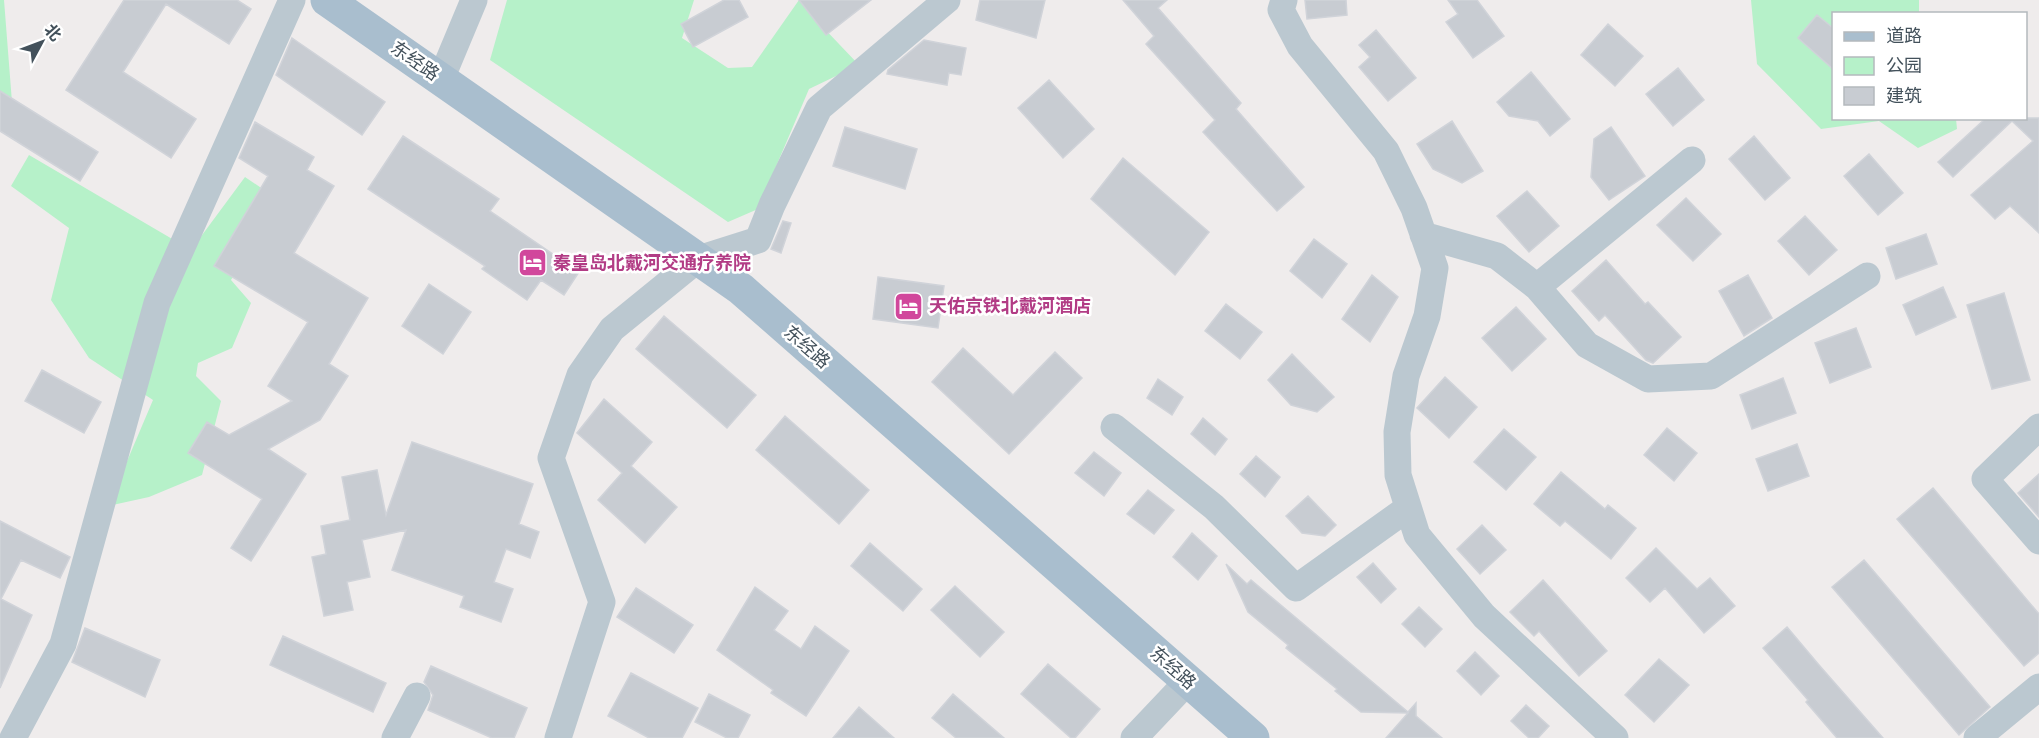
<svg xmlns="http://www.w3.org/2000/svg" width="2039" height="738" viewBox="0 0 2039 738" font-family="'PT Sans','Noto Sans SC',sans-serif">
	<rect width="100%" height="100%" fill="#efecec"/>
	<path fill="#b6f1c9" d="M0,0h4l9,115 -13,17z
		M507,0h187l-12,38 46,30 24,-1 47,-67h38l-18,23 40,42 -50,24 -51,120 -30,13 -238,-162z
		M1751,0h168v13l-85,1v104l122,1 1,10 -39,19 -39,-27 -58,8 -64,-65z
		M29,155l162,95 54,-73 34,23 -48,80 20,23 -19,45 -34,15 -2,13 25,25 -19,74 -53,22 -41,9 45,-106 -64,-42 -38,-58 18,-72 -58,-42z"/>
	<path fill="#c8ccd2" stroke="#d0d3d9" stroke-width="1.5" d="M124,0h113l14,9 -22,35 -63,-40 -43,68 73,47 -25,39 -105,-68z
		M724,0h15l9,17 -55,30 -12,-23z
		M799,0h72l-45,35z
		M980,0h65l-9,38 -60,-18z
		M1123,0h44l-9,8 83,95 -5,6 68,78 -27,24 -74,-79 12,-12 -69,-76 8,-8z
		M1305,0h41l1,15 -40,4z
		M1448,0h29l27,36 -31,22 -27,-36 12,-8z
		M1817,15l16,13v41l-35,-31z
		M1608,24l35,32 -28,30 -34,-31z
		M1376,30l40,48 -28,23 -29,-34 11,-10 -11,-12z
		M292,38l93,64 -23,33 -86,-60z
		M924,40l42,8 -5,27 -12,-2 -2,12 -60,-11 1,-4z
		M1678,68l26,32 -31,26 -27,-32z
		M1531,72l39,47 -20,17 -12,-15 -29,-5 -12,-14z
		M1049,80l45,49 -31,29 -45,-50z
		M0,91l98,61 -18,29 -80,-50z
		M1986,118h53v115l-29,-27 -15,13 -24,-24 62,-54 -21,-20 -59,56 -15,-15z
		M1452,121l31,50 -21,12 -29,-14 -16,-25z
		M255,122l59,35 -7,13 27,16 -40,67 74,45 -39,66 19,12 -28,44 -52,29 38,25 -55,87 -20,-13 31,-49 -74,-46 19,-31 22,13 63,-34 -24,-15 40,-64 -94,-56 54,-90 -29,-18z
		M845,127l72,22 -12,40 -72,-23z
		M1611,127l34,49 -36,24 -18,-23 3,-38z
		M403,136l96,63 -9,12 89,61 -15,23 -23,-15 -14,20 -45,-31 3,-3 -117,-77z
		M1754,136l36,42 -25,22 -36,-41z
		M1869,154l34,39 -25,22 -34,-39z
		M1123,158l86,74 -34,43 -84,-76z
		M1527,191l32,35 -30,26 -32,-36z
		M1686,198l35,36 -28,27 -36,-36z
		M1805,216l32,34 -28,25 -31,-34z
		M783,221l8,2 -10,30 -10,-4z
		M1926,234l11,30 -41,15 -10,-31z
		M1314,239l33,25 -25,34 -32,-27z
		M1606,260l39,44 3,-2 33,35 -28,26 -7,-3 -41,-45 -6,6 -27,-30z
		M1372,275l26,22 -28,45 -28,-23z
		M1748,275l24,43 -28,18 -25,-45z
		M878,277l66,9 -6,42 -65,-9z
		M429,284l42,28 -28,42 -41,-28z
		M1943,287l13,30 -40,18 -13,-30z
		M2004,293l26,87 -38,9 -25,-84z
		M1226,304l36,28 -22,27 -35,-28z
		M1516,307l30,32 -34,32 -30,-33z
		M664,316l92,79 -29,33 -91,-79z
		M1856,328l15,39 -41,16 -15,-40z
		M963,348l50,47 42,-43 27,26 -73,76 -77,-72z
		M1292,354l42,43 -17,15 -26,-7 -23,-25z
		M42,370l59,32 -17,31 -59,-32z
		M1445,377l32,30 -28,31 -32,-30z
		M1783,378l13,35 -44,16 -12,-34z
		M1158,379l25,18 -11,18 -25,-17z
		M604,399l48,43 -21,24 46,41 -32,36 -47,-43 24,-27 -45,-40z
		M785,416l84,74 -30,34 -83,-74z
		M1203,418l24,21 -12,16 -24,-21z
		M1667,428l30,25 -23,28 -30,-26z
		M1504,429l32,28 -30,33 -32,-28z
		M412,442l121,42 -14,40 20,8 -9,26 -24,-9 -12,33 19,7 -12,33 -41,-15 4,-11 -72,-26 14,-40 -44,10 8,37 -23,5 6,28 -29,6 -12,-59 14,-3 -5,-28 29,-6 -8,-43 35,-7 9,45z
		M1797,444l12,32 -41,15 -12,-32z
		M1094,452l27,21 -17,23 -29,-23z
		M1256,456l24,21 -15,20 -25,-23z
		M1561,472l44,37 3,-4 28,23 -25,31 -46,-38 -5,5 -26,-22z
		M2039,474v43l-21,-24z
		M1933,488l106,126v39l-15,13 -127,-147z
		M1148,490l26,20 -20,24 -27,-20z
		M1308,496l28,29 -11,11 -23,-3 -16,-17z
		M0,521l70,36 -10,21 -39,-18 -20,39 31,16 -32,73z
		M1482,525l24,25 -26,24 -23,-25z
		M1192,533l25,23 -19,24 -25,-23z
		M870,543l52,46 -19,22 -52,-45z
		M1656,548l41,41 13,-11 25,28 -31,27 -39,-45 -15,14 -24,-24z
		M1864,560l126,147 -31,28 -127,-148z
		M1373,563l23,26 -15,14 -24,-26z
		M1226,564l21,20 4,-4 157,132 8,-9v13l26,22h-56l22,-25 -47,-1 -26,-21 2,-2 -51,-41 2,-3 -40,-33z
		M1543,580l64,71 -28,25 -40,-45 -5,5 -24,-24z
		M955,586l49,46 -24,25 -49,-47z
		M755,587l33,24 -14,19 27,19 14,-23 34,25 -43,65 -35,-23 2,-3 -56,-40z
		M636,588l57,37 -19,28 -57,-36z
		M1419,607l23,22 -17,18 -23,-23z
		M1787,627l32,38 64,73h-46l-31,-36 2,-2 -45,-52z
		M85,628l75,32 -15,37 -73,-35z
		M283,636l103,47 -13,29 -103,-47z
		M1475,652l24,24 -18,19 -24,-24z
		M1659,659l30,26 -35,37 -29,-27z
		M1048,664l52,45 -25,29h-4l-50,-44z
		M431,666l96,42 -13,30h-22l-64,-28 5,-15 -9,-13z
		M631,673l67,35 -16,30h-33l-41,-22z
		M709,694l41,21 -12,23h-11l-32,-16z
		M953,694l51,44h-48l-24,-20z
		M1526,705l23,21 -11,12h-9l-18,-17z
		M859,707l35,31h-61z"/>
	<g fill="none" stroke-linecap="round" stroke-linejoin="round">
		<path stroke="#bbc8d0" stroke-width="27" d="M1284,0l-3,10 19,36 86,105 28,57 21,60 -8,48 -21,60 -9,56 1,43 19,60 67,81 131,122
			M441,79l33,-79
			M1423,235l74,21 40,31 50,58 61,34 63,-3 156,-100
			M1537,287l155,-127
			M1114,427l100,80 82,81 112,-80
			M2039,427l-54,52 54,62
			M13,738l50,-94 94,-341 135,-303
			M395,738l22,-42
			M558,738l44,-136 -51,-144 29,-83 32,-46 86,-70 60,-19 14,-35 47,-97 128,-108
			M1134,738l54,-57
			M1977,738l62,-51"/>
		<path stroke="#a9bece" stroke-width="33" d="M327,0l414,289 512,449"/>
	</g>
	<defs>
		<symbol id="hotel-square" viewBox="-11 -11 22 22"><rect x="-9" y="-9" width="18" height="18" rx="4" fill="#d1479c" stroke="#fff"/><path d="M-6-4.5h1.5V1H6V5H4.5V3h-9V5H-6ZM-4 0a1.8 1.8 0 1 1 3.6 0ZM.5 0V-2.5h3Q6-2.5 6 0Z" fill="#fff"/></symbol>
	</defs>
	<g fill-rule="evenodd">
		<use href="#hotel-square" x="516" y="246" width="33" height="33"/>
		<use href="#hotel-square" x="892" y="290" width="33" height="33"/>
	</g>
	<g text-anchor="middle" stroke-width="5" stroke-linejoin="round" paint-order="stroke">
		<g font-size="18" fill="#43515b" stroke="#fff">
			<text transform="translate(415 61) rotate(35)" y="6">东经路</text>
			<text transform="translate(807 347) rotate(41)" y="6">东经路</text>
			<text transform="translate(1173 668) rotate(41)" y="6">东经路</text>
		</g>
		<g font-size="18" font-weight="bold" fill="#b23c85" stroke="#fff" text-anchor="start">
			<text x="553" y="269">秦皇岛北戴河交通疗养院</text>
			<text x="929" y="312">天佑京铁北戴河酒店</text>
		</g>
	</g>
	<rect x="1832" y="12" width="195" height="108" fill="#ffffff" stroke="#b4b9bd" stroke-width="1.5"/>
	<rect x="1844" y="32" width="30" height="9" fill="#a9bece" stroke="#b4b9bd" stroke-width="1.5"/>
	<text x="1886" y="42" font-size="18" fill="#43515b">道路</text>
	<rect x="1844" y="57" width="30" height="18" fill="#b6f1c9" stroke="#b4b9bd" stroke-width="1.5"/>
	<text x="1886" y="72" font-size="18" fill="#43515b">公园</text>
	<rect x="1844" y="87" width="30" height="18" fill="#c8ccd2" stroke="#b4b9bd" stroke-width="1.5"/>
	<text x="1886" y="102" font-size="18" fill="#43515b">建筑</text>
	<g transform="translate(42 42) rotate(49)" stroke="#ffffff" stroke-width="4.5" paint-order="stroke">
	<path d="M0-4.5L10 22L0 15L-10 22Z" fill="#43515b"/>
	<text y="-9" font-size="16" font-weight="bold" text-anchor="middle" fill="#43515b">北</text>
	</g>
</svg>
